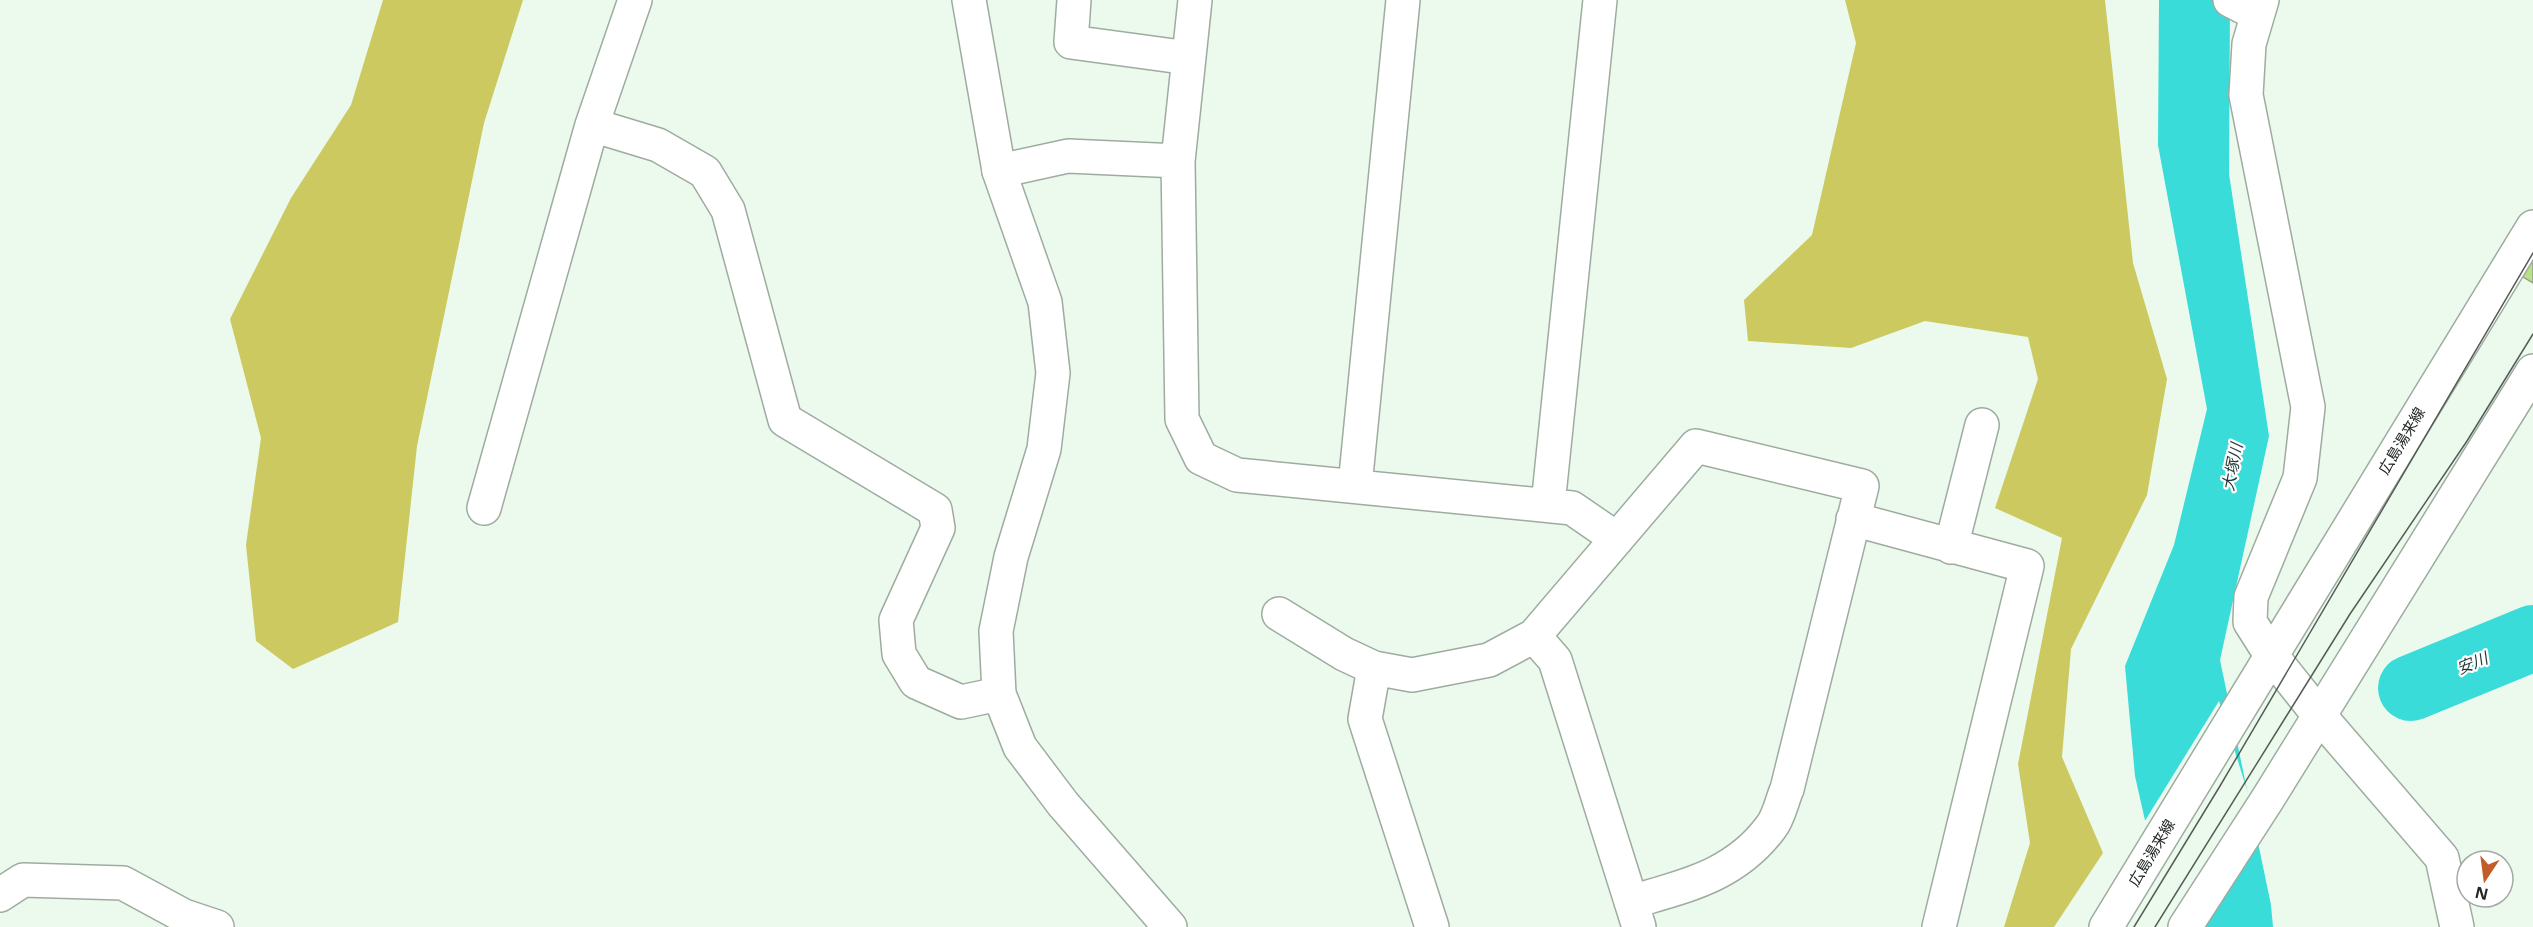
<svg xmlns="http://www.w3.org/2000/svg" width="2533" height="927" viewBox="0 0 2533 927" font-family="'Noto Sans','Noto Sans JP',sans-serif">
	<rect width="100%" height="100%" fill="#ebfaed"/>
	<path fill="#cbc960" d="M383,0h140l-39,123 -67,323 -19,176 -105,47 -37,-28 -10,-96 15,-107 -31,-119 61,-121 60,-93z
		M1845,0h260l28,263 34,116 -20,116 -76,154 -9,108 41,96 -49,74h-50l26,-84 -12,-79 44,-226 -67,-30 43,-129 -10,-42 -103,-16 -74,27 -103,-7 -4,-41 68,-65 44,-192z"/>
	<path fill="#39dcd9" d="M2159,0h71l-1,174 40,262 -49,224 51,245 2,22h-104l-34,-151 -10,-110 49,-121 33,-136 -49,-264z"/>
	<path fill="#ebfaed" d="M2219,701l35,111 6,29 -56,86h-38l-23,-103z"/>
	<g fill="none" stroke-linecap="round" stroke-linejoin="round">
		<path stroke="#39dcd9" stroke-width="66" d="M2411,688l122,-50"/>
	</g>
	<path fill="#b6e185" stroke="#979f90" stroke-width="1.5" d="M2533,237v46l-20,-12z"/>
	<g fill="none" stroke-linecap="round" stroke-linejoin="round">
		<defs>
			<path id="minor" d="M1074,0l-3,42 118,16
				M1195,0l-17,161 4,258 19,39 36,17 335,33 45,31
				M2230,0l27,14
				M592,125l66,20 47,27 23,38 57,210 150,90 3,18 -42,92 3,34 17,28 45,20 38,-8
				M999,171l69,-15 110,5
				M1355,486l48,-486
				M1548,505l52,-505
				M484,508l108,-383 43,-125
				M1853,519l174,47 -88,361
				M1951,547l31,-122
				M1279,614l65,40 30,14 38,7 77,-15 45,-24 162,-190 166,40 -75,303c-5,11 -8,28 -16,38 -36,49 -86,59 -140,75
				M1534,636l21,24 84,267
				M1374,668l-9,51 67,208
				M0,895l23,-15 100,3 61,33 33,11"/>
			<path id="tertiary" d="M969,0l30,171 46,131 8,71 -9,76 -33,108 -15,74 3,63 21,53 43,57 107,123
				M2262,0l-13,44 -3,51 62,312 -8,71 -49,119 -1,25 21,33"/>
			<path id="primary" d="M2271,655l47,59 124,144 15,69
				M2106,927l427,-700
				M2185,927l82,-127 266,-429"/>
		</defs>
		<use href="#minor" stroke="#9eaca0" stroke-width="36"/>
		<use href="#tertiary" stroke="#9eaca0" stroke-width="36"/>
		<use href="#primary" stroke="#9eaca0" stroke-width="36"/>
		<use href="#minor" stroke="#fff" stroke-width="33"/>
		<use href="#tertiary" stroke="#fff" stroke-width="33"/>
		<use href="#primary" stroke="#fff" stroke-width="33"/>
		<path stroke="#545c55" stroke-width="1.5" d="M2134,927l86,-141 313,-533
			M2155,927l195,-313 117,-173 66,-107"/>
	</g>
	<g text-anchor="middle" stroke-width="4.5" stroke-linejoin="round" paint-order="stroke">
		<g font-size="15" fill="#212722" stroke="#fff">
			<text transform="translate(2402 441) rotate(-59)" y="5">広島湯来線</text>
			<text transform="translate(2152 853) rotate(-59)" y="5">広島湯来線</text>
		</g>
		<g font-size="16" font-style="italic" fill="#1e3837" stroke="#fff">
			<text transform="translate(2232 467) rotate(-79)" y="6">大塚川</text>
			<text transform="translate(2472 663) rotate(-22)" y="6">安川</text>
		</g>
	</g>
	<g transform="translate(2485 879) rotate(193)"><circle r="28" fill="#ffffff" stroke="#a6a9a7" stroke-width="1.5"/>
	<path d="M0-4.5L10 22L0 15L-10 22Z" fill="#c25d2a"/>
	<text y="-9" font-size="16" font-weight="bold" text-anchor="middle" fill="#212722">N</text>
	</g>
</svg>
